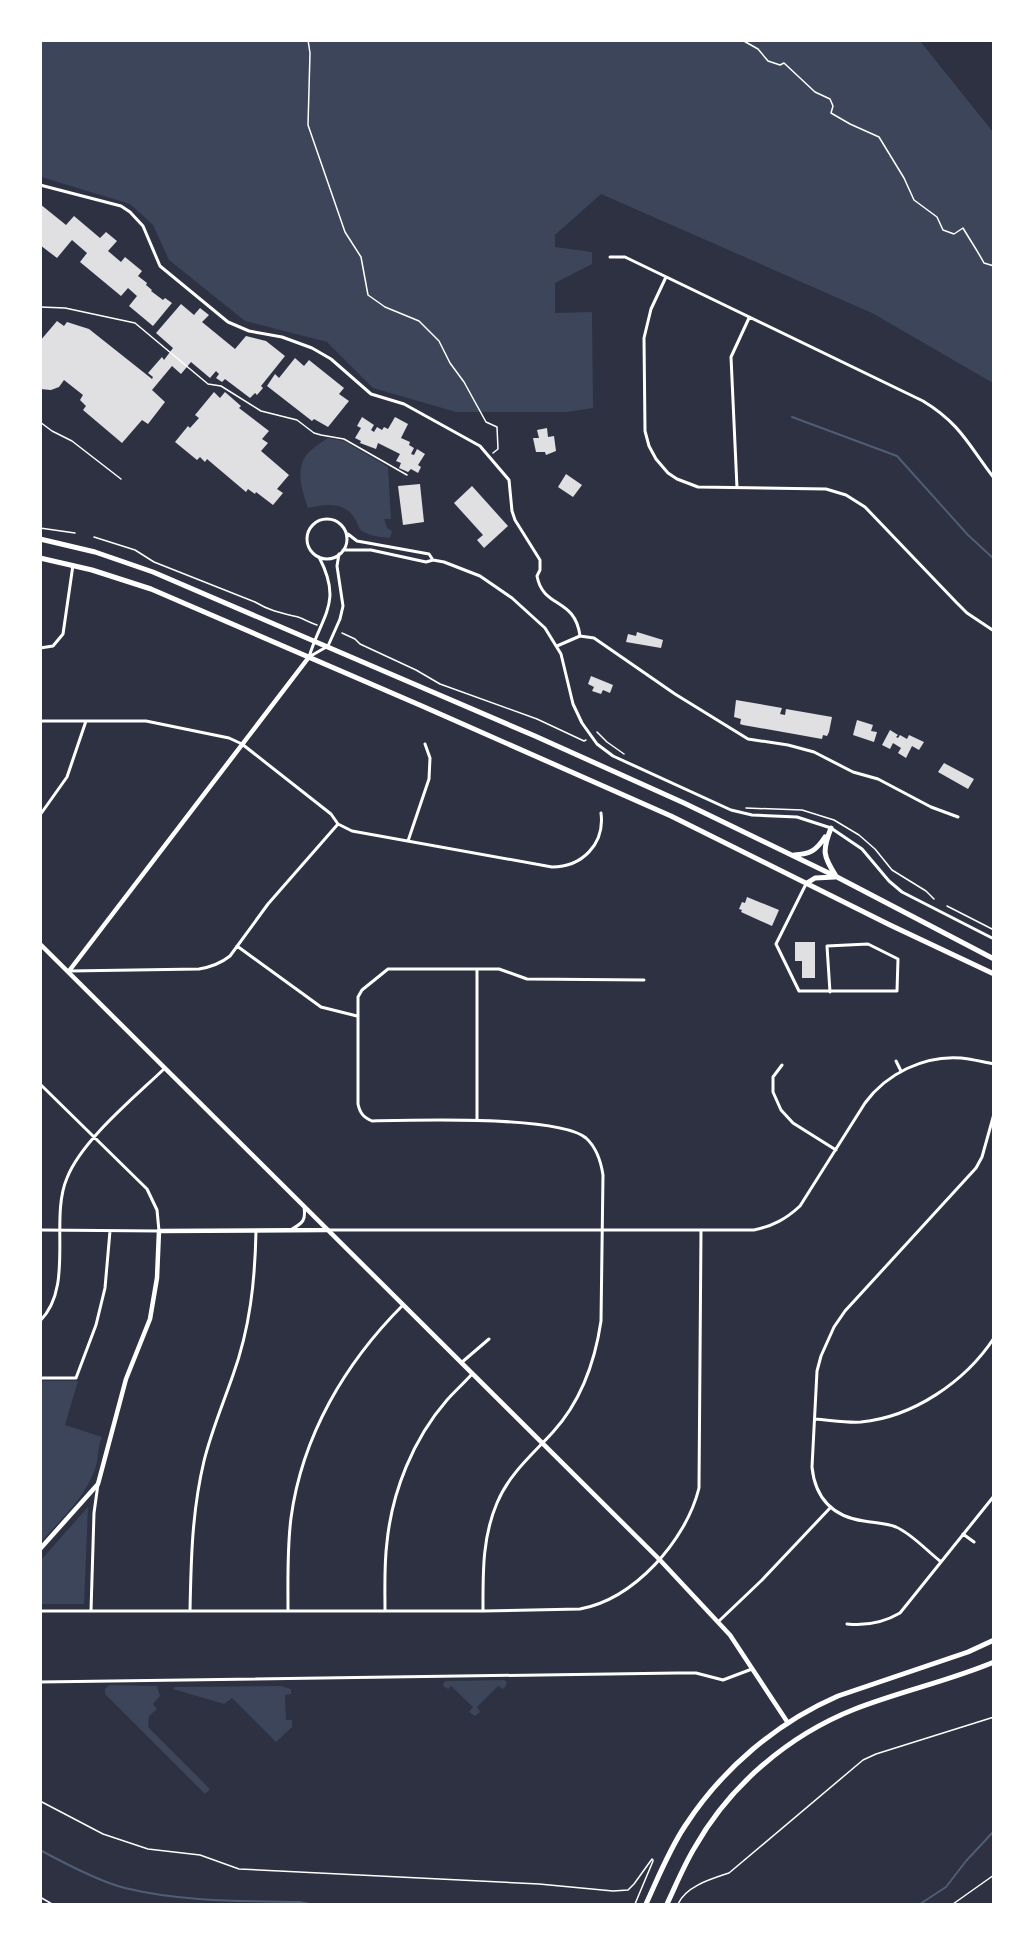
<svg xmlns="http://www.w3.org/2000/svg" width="1034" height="1945" viewBox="0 0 1034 1945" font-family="'PT Sans Narrow',sans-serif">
	<rect width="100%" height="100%" fill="#2d3142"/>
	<path fill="#3c4559" d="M40,41h880l73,91v251l-121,-70 -271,-119 -46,41v12l37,5v12l-37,19v30l37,-1 1,96 -26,4h-111l-83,-24 -46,-46 -82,-21 -76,-61 -16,-35 -23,-21 -89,-27z
		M328,438l16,3 44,26 3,52h-7l3,9 5,3 -2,7c-9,-1 -21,-2 -28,-7 -4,-3 -4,-8 -7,-12 -10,-18 -30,-15 -47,-11 -6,-17 -14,-41 1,-56 5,-5 13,-10 19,-14z
		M41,1381h37l-13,44 37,12c-5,11 -3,21 -7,32 -10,29 -35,51 -54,73z
		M88,1507l-4,97h-43v-44z
		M504,1680l3,2 -1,4 -3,3 -5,-3 -21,21 3,5 -5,4 -6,-4 4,-5 -22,-21 -3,3 -5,-3 1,-4 3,-1z
		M109,1685l48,1 3,10 -7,8 4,5 -8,7 -1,11 62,62 -5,5 -100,-100v-5z
		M281,1686l10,3v5l-6,1 1,25h6v7l-16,15 -44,-44 -8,6 -51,-15 2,-2z"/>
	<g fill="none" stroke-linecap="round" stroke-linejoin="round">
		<path stroke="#4f5d75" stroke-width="2" d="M792,417l105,39 71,79 26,24
			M40,1850c24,13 60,32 85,38 57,14 117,13 175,14l9,2
			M920,1904l26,-17 20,-26 28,-30"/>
	</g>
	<path fill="#e0e0e3" d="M40,204l26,21 8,-9 26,22 6,-6 11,9 -9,10 13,11 4,-5 17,14 -4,5 9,7 -1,2 6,5 -1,1 12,9 2,-2 7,5 -19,23 -24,-20 8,-10 -9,-8 -7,8 -41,-34 7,-9 -15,-13 -15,18 -17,-13z
		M181,304l13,11 6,-7 9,7 -7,7 33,27 11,-13 20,5 19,15 -24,30 2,2 -6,7 -2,-2 -5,5 -25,-19 -3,3 -6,-4 3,-4 -3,-3 -6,7 -19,-16 -10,12 -9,-8 -20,24 13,12 -17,22 -6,-4 -20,23 -39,-33 3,-4 -6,-6 3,-5 -19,-15 -5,7 -8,3 -11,-1v-48l17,-20 7,5 3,-4 22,7 63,50 1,-2 -5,-4 14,-16 2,3 9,-12 -17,-15z
		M295,358l9,8 5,-6 35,28 -5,6 10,7 -21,26 -14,-8 -2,2 -45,-35 8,-12 4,4z
		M214,392l6,6 5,-6 16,14 -2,2 30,23 -7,8 6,4 -7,8 28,24 -12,14 6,4 -10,12 -17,-13 -1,2 -7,-5 -2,3 -39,-33 -2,3 -5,-5 -3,3 -22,-18 13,-16 2,2 9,-10 -4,-3z
		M362,417l12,8 -3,5 3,2 3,-5 5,3 2,-3 4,2 7,-12 13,7 -7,14 9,4 -1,3 5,3 -3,6 3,1 3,-6 8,5 -7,11 3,2 -3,6 -7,-4 -3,3 -9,-4 2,-5 -5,-2 4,-7 -22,-11 -2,6 -16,-6 1,-2 -6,-3 6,-10 -4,-2z
		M547,428l1,9 6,-1 2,15 -10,4 -1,-3h-9l-3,-14h6l-2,-8z
		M566,474l16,11 -9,12 -15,-10z
		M420,484l4,38 -21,3 -5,-39z
		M472,486l36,40 -24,22 -7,-8 6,-5 -29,-32z
		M637,632l26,8 -2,8 -35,-6 2,-8 8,2z
		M591,676l22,9 -3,8 -7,-3 -2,4 -9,-3 2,-4 -6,-3z
		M736,700l46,8 -2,6 5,1 1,-6 46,8 -3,15 -2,4 -4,-1 -1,4 -79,-14 -3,-1 1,-5 -7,-2z
		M857,720l16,5 -2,6 6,1 -3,10 -21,-7z
		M890,730l8,5 -2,2 2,1 2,-3 7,4 2,-4 15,7 -5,8 -7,-4 -6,12 -8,-5 3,-5 -8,-5 -3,6 -8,-4z
		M944,763l30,16 -6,10 -30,-17z
		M747,897l32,13 -7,16 -31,-14 1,-2 -3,-1 3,-7 3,1z
		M795,942h20v36h-13v-17h-7z"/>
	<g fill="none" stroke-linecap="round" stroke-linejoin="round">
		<path stroke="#fff" stroke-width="1.5" d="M308,40l2,13 -2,72 37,107 16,25 7,38 17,12 34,14 20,20 11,22 14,19 22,40 11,5 1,22 -5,4
			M742,40l16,9 10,12 12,4 4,-2 31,29 15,7 3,7 -2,7 19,11 29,13 25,41 10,22 23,17 6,13 11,4 9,-6c7,12 14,22 21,35l10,3
			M40,307l25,1 70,15 73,61 13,2 40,25 36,9 17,13 7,2 23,4 63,36
			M40,528l35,5
			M94,537l41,13 19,12 101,40c15,9 26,11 43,15 6,2 12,6 19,8
			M342,633l13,6 5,5 56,26 24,14 97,35 47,22 2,-1
			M597,732l10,10 17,12
			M746,808l56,2 32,10 25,15 16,14 17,21 34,21 8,8
			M947,906l47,24
			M40,1801l63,33 45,15 52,6 39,14 300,15 74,7 15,-1 6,-6 18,-25 1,1
			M40,1897l12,7
			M635,1904l18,-43
			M678,1904c8,-18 33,-25 51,-31l134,-113 13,-6 118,-37
			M953,1904l41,-29"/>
		<path stroke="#fff" stroke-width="1.5" d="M40,422l12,9 20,10 49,38"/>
		<path stroke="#fff" stroke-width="3" d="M40,185l81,21 9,6 13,14 17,40 68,56 21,9 33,6 30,11 19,11 40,35 33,10 76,42 29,34 3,31 3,9 25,40v10l-3,6c6,33 38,21 43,60
			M610,257h15l298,144c38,23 46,45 71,77
			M666,277l-15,32 -7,29 1,93 4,15 7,13 12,14 9,6 21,8 128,2 20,6 19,12 91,95 11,11 27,18
			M737,488l-6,-131 18,-39
			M307 539a20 20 0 1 1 40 0a20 20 0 1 1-40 0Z
			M348,534l9,7 72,13 4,6
			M343,550h28l55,12 7,-2 11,2 36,14 32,22 33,30 16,26 12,50 9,19 15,21 16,12 118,54 21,5 45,2 34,11 31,21 27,32 13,11 92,47
			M557,646l23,-10 14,2 81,56 73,45 40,6 26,7 39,20 25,7 53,28 27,10
			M40,648l13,-2 10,-12 10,-69
			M309,657l19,-11 12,-27 3,-13 -6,-40 2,-12
			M309,657c13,-43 34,-54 10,-100
			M40,721h106l83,17 13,6 89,70 7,10 14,7 200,36c30,0 53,-23 49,-54
			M40,815l27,-38 19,-56
			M408,841l21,-62 1,-21 -5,-14
			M806,884l-30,60 23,47h98l1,-32 -30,-15 -41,2 3,46
			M237,946l84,61 36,9
			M69,971l130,-2c12,-2 21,-5 31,-13l38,-52 70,-80
			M896,1061l5,10
			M782,1065l-9,12v15l8,18 12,13 43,27
			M40,1084l107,105 10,21 2,21 -119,-1
			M477,1120v-151
			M292,1229c11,-6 14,-9 12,-22
			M329,1230h425c19,-4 32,-11 46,-24l65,-103c21,-29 59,-48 96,-45 11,1 22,4 33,6
			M40,1321c35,-35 9,-101 27,-143 15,-38 68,-81 98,-110
			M461,1363l28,-24
			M40,1378h36l20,-53 9,-37 5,-57
			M815,1419c15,1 31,4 46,3 52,-5 104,-40 133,-84
			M963,1534l11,8
			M940,1561c-14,-11 -28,-27 -44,-34 -10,-4 -21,-4 -32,-6 -31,-4 -49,-23 -52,-54l5,-96 4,-15 13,-29 11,-16 131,-143 6,-11 12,-43
			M288,1610c0,-31 -1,-61 3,-92 11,-82 54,-155 112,-213
			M40,1611h443l97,-2c54,-10 106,-68 119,-121l2,-258
			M91,1611l3,-98 4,-29
			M190,1611c1,-51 2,-100 14,-150 7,-29 19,-57 29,-86 17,-47 22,-94 23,-144
			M385,1611c0,-23 -1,-46 2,-69 5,-50 26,-103 60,-142 8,-9 17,-17 25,-26
			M483,1611c0,-37 -1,-73 14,-108 12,-29 35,-48 56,-71 29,-32 42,-70 48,-111l2,-146c-2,-13 -6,-27 -17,-37 -27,-23 -174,-18 -214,-17 -9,-4 -12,-8 -14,-17v-107l4,-7 26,-21h111l28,10 117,1
			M719,1621l43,-41 68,-72
			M847,1624c19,2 36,-1 53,-11l94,-117
			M40,1682l637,-9h19l27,7 29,-11"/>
		<path stroke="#fff" stroke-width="4.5" d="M40,944l619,615 71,76 58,88
			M69,971l240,-314
			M40,1549l58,-65 28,-105 24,-60 7,-41 2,-47 167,-1"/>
		<path stroke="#fff" stroke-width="5" d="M40,539l55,13 58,20 382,164 149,67 153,74 157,82
			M40,558l52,12 59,19 271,117 249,110 219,109 104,49
			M831,828c-9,23 -8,28 5,48
			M794,855c16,-1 22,-4 31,-18
			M807,883l8,-5 20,-1
			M646,1904c12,-26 23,-54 39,-78 37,-57 91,-103 153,-130l130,-44 26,-12
			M667,1904c9,-19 17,-39 28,-57 35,-62 94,-112 160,-138 46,-18 94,-28 139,-47"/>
	</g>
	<rect width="1034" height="1945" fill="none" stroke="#ffffff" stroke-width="84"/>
</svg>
